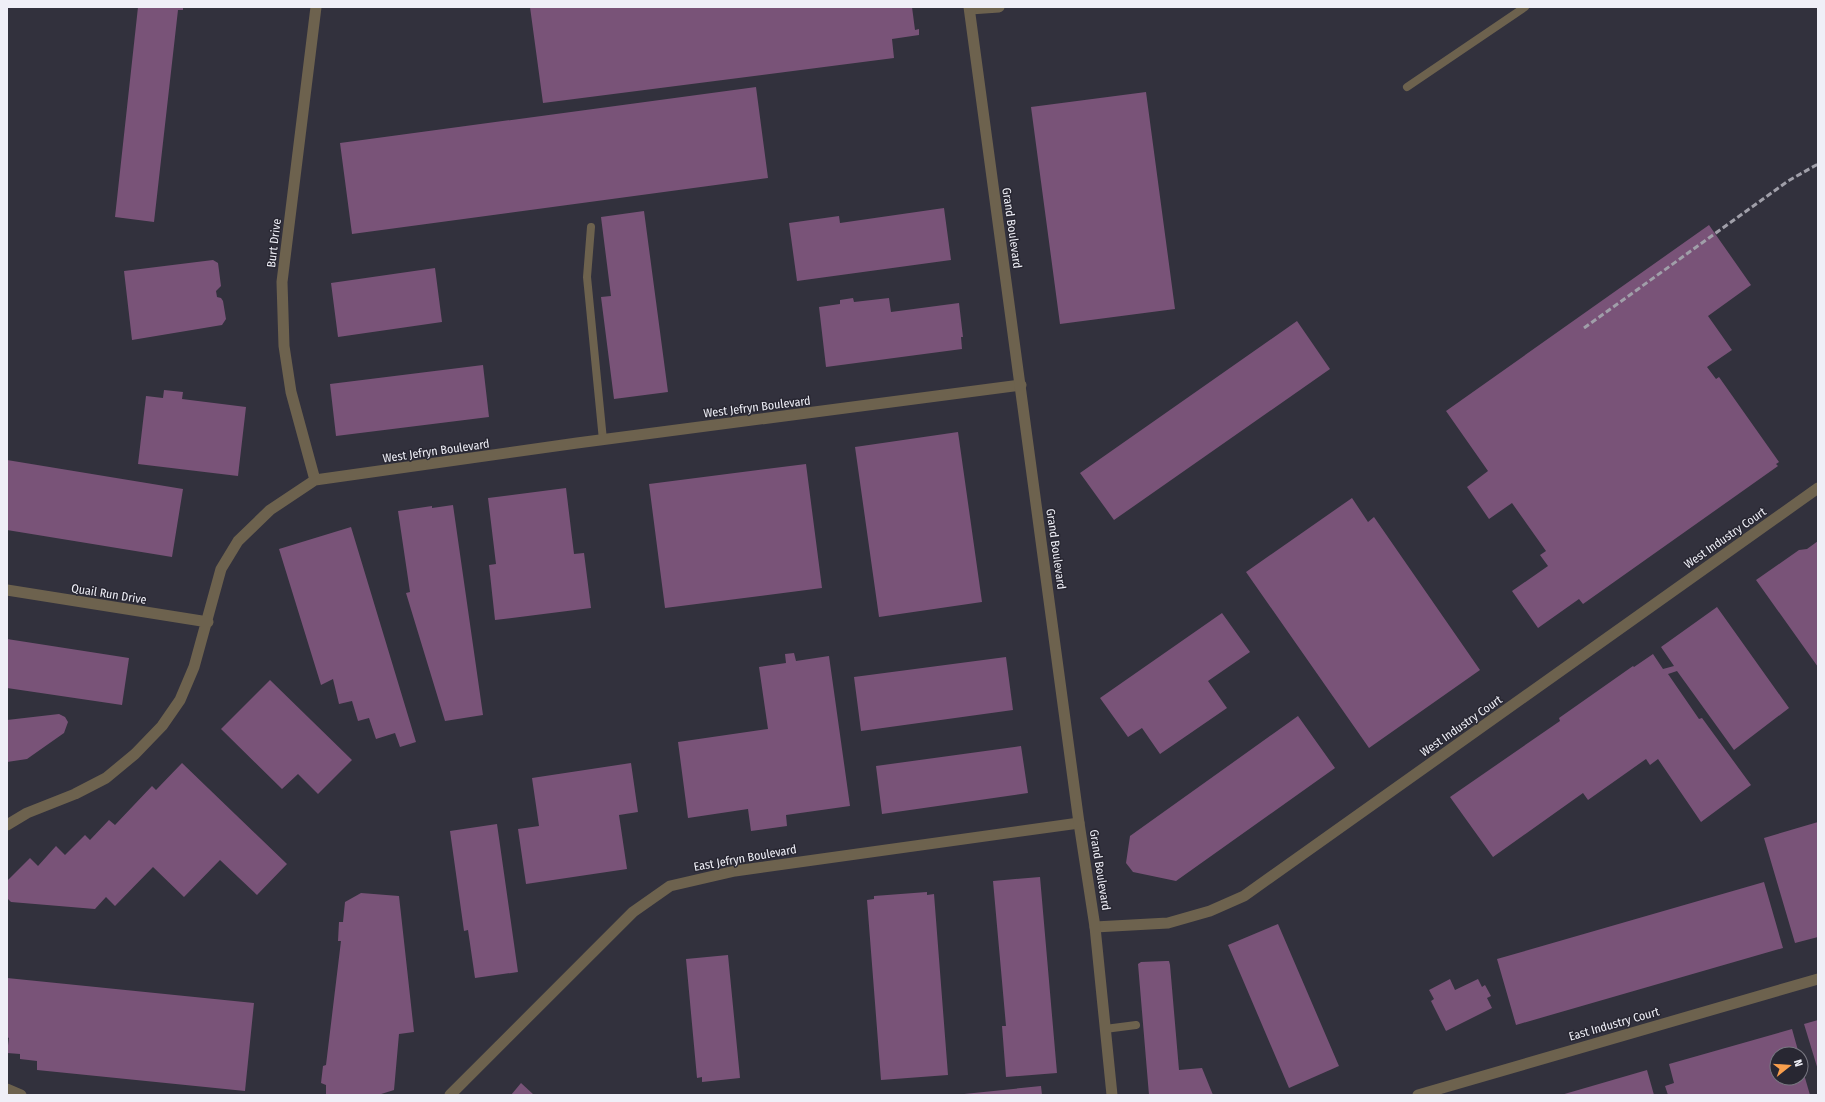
<svg xmlns="http://www.w3.org/2000/svg" width="1825" height="1102" viewBox="0 0 1825 1102" font-family="'Fira Sans Condensed',sans-serif">
	<rect width="100%" height="100%" fill="#32313d"/>
	<path fill="#795378" d="M138,7h45v3h-5l-24,212 -39,-5z
		M530,7h382l3,23 4,-1v6l-27,4 2,19 -351,45z
		M756,87l12,91 -416,56 -12,-91z
		M1146,92l29,217 -115,15 -29,-217z
		M944,208l7,52 -154,21 -8,-58 50,-7 1,7z
		M644,211l24,181 -54,7 -13,-102 10,-1 -10,-79z
		M1709,225l42,60 -43,31 24,34 -25,17 9,12 3,-2 60,85 -3,2 2,2 -195,138 -4,-5 -41,29 -26,-37 36,-25 -8,-11 6,-4 -34,-48 -23,16 -22,-32 21,-16 -42,-60z
		M213,260l5,3 3,23 -5,5 1,6 4,1 2,3 3,18 -4,6 -90,15 -8,-69z
		M435,268l7,54 -104,15 -7,-54z
		M853,298l1,4 35,-4 2,14 68,-9 4,34h-2l1,12 -136,18 -7,-60 21,-3v-4z
		M1297,321l33,48 -216,151 -34,-47z
		M483,365l6,52 -153,19 -6,-52z
		M164,390l19,2 -1,7 64,8 -8,69 -100,-12 8,-68 17,2z
		M958,432l24,170 -103,15 -24,-170z
		M7,460l176,29 -11,68 -165,-27z
		M806,464l16,124 -157,20 -16,-124z
		M566,488l8,66 10,-1 7,55 -96,12 -6,-55 7,-1 -8,-66z
		M1352,498l16,24 6,-5 106,153 -111,78 -123,-176z
		M453,505l30,210 -38,6 -39,-128 4,-1 -12,-81 34,-5v2z
		M351,527l65,215 -16,5 -5,-14 -19,6 -7,-21 -11,3 -6,-20 -13,3 -6,-25 -12,6 -42,-136z
		M1818,541v126l-62,-87 43,-30 8,-1z
		M1717,607l72,101 -55,42 -57,-79 -9,3 31,45 3,-1 49,67 -50,37 -43,-63 -8,6 -4,-6 -58,41 -5,-7 -90,64 -43,-60 110,-76 -1,-3 74,-52 1,1 19,-13 10,15 11,-3 -13,-19z
		M1222,613l28,39 -42,29 19,27 -67,46 -18,-26 -14,9 -28,-39z
		M7,639l122,19 -7,47 -115,-17z
		M794,653l2,8 33,-5 21,150 -64,9 1,11 -36,5 -3,-22 -60,9 -10,-76 90,-13 -9,-62 27,-4 -1,-9z
		M1006,657l7,53 -152,21 -7,-54z
		M270,680l82,80 -34,34 -20,-20 -16,15 -61,-60z
		M59,714l6,3 3,5 -4,11 -37,26 -20,3v-42z
		M1298,716l37,52 -159,113 -43,-9 -7,-9 4,-27z
		M1021,746l7,47 -146,21 -6,-48z
		M182,763l105,101 -30,31 -37,-35 -36,37 -31,-30 -38,39 -9,-9 -11,12 -84,-7 -4,-4v-17l23,-23 8,8 18,-20 9,9 20,-20 5,5 19,-20 6,5 37,-39 4,4z
		M631,763l7,49 -19,3 8,54 -101,15 -8,-55 21,-3 -7,-48z
		M1818,822v115l-23,6 -31,-105z
		M497,824l21,148 -43,6 -7,-48 -4,1 -14,-100z
		M1040,877l17,196 -51,4 -4,-51h4l-13,-145z
		M1764,882l19,66 -267,77 -19,-66z
		M927,892v3l7,-1 14,181 -67,5 -14,-180 7,-1v-3z
		M361,893l38,3 15,136 -15,2 -5,56 -16,5h-52v-10l-5,-2 2,-17 3,-1 15,-124h-3l1,-19h4l2,-20z
		M1278,924l61,142 -50,22 -61,-143z
		M728,955l12,123 -38,4v-5l-5,1 -11,-119z
		M1166,961h3l1,4 9,105 23,-2 11,27h-64l-11,-131 3,-2z
		M7,978l247,25 -9,88 -208,-21v-9l-17,-2v-5l-13,-1 2,-15 -2,-1z
		M1450,979l5,11 23,-11 4,8 3,-2 6,11 -4,2 5,10 -46,23 -15,-30 3,-2 -5,-9z
		M1818,1020v50l-14,-46z
		M1792,1029l7,25h-22v24h24v-14l9,31h-142l-3,-9 9,-3 -5,-19z
		M1647,1070l7,25h-93z
		M521,1083l13,12h-23z
		M1041,1086l1,9h-78v-1z"/>
	<g fill="none" stroke-linecap="round" stroke-linejoin="round">
		<path stroke="#6d624e" stroke-width="8" d="M1407,87l118,-80
			M591,227l-4,50 16,163
			M1105,1029l31,-4"/>
		<path stroke="#6d624e" stroke-width="11" d="M970,9l29,-2
			M315,480l-24,-88 -7,-46 -2,-64 34,-275
			M7,590l201,32
			M7,825l20,-12 48,-19 31,-16 29,-24 27,-28 18,-26 14,-33 27,-98 17,-28 32,-31 45,-30 262,-37 444,-58
			M1095,927l73,-4 42,-12 34,-15 574,-408
			M7,1089l14,6
			M450,1095l183,-183 37,-26 65,-15 344,-48
			M1418,1095l400,-116"/>
		<path stroke="#6d624e" stroke-width="11" d="M969,7l110,816 16,104 17,168"/>
		<path stroke="#a09fa9" stroke-width="3" stroke-dasharray="6 3" stroke-linecap="butt" d="M1584,328l204,-147 30,-17"/>
	</g>
	<g text-anchor="middle" stroke-width="3" stroke-linejoin="round" paint-order="stroke">
		<g font-size="12" fill="#efeff7" stroke="#282732">
			<text transform="translate(1012 228) rotate(82)" y="4">Grand Boulevard</text>
			<text transform="translate(274 243) rotate(-83)" y="4">Burt Drive</text>
			<text transform="translate(757 407) rotate(-7)" y="4">West Jefryn Boulevard</text>
			<text transform="translate(436 451) rotate(-8)" y="4">West Jefryn Boulevard</text>
			<text transform="translate(1725 538) rotate(-35)" y="4">West Industry Court</text>
			<text transform="translate(1056 549) rotate(82)" y="4">Grand Boulevard</text>
			<text transform="translate(109 594) rotate(9)" y="4">Quail Run Drive</text>
			<text transform="translate(1461 726) rotate(-35)" y="4">West Industry Court</text>
			<text transform="translate(745 858) rotate(-10)" y="4">East Jefryn Boulevard</text>
			<text transform="translate(1100 870) rotate(81)" y="4">Grand Boulevard</text>
			<text transform="translate(1614 1024) rotate(-16)" y="4">East Industry Court</text>
		</g>
	</g>
	<rect width="1825" height="1102" fill="none" stroke="#efeff7" stroke-width="16"/>
	<g transform="translate(1789 1066) rotate(73)"><circle r="19" fill="#282732" stroke="#787781"/>
	<path d="M0-3L7 15L0 10L-7 15Z" fill="#f99f4d"/>
	<text y="-6" font-size="11" font-weight="bold" text-anchor="middle" fill="#efeff7">N</text>
	</g>
</svg>
